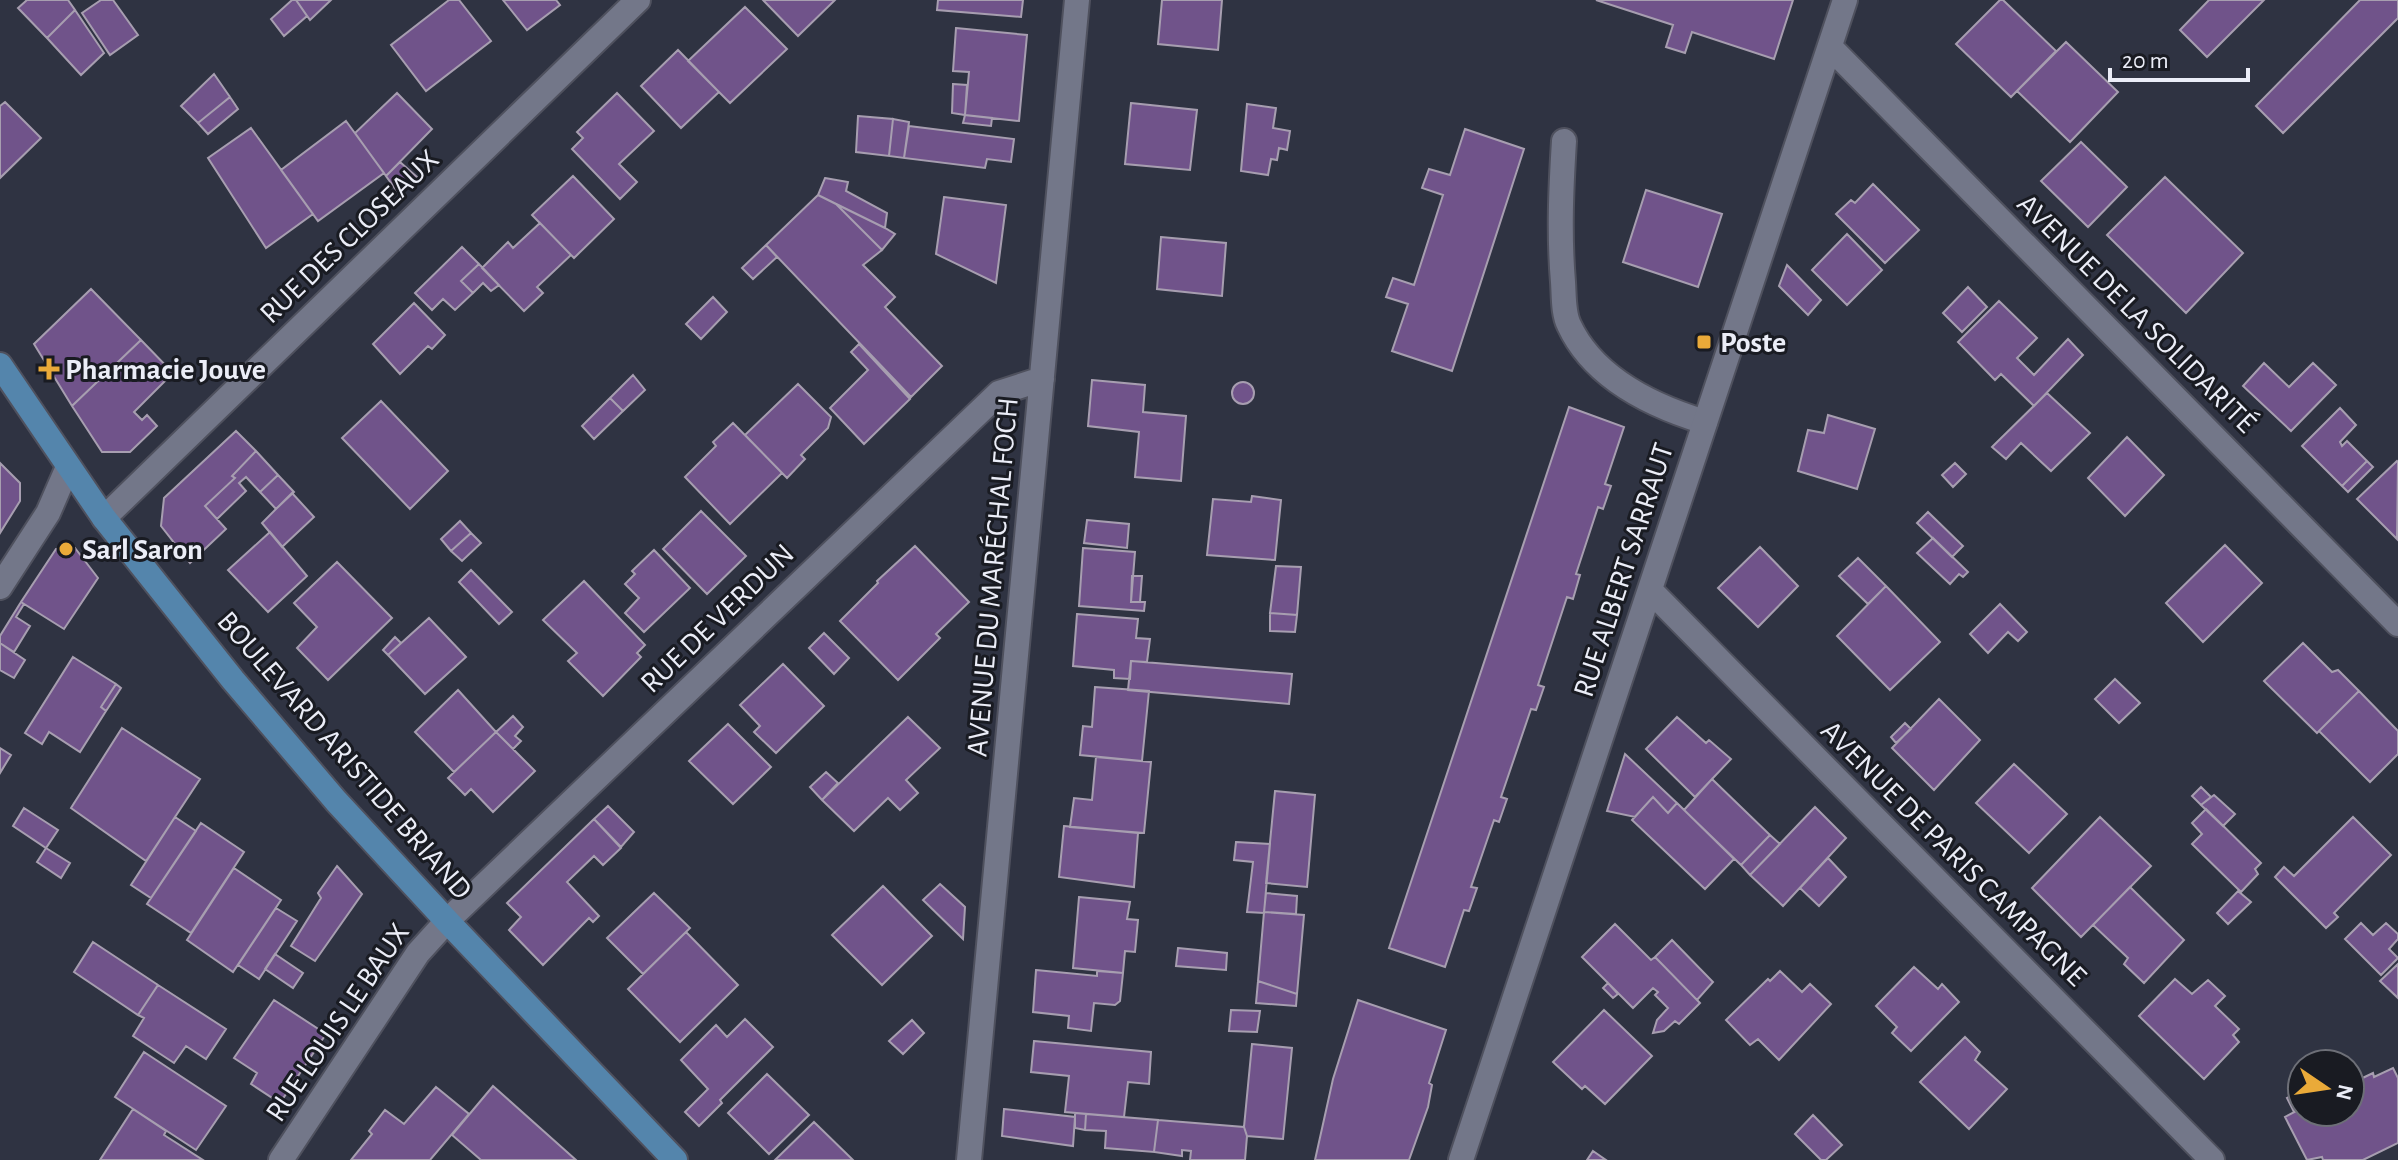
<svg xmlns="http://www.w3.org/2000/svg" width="2398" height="1160" viewBox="0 0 2398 1160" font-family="'Alegreya Sans',sans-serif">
	<rect width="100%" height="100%" fill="#2f3342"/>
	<path fill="#70538a" stroke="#a79eb0" stroke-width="2" d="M27,0h41l7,10 -28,28 -29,-30z
		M101,0h12l25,35 -28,20 -28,-42z
		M292,0h4l11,16 -23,20 -13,-17z
		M296,0h35l-21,20z
		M449,0h10l32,41 -65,50 -35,-46z
		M503,0h53l4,5 -33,25z
		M763,0h72l-37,36z
		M938,0h85l-2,17 -84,-7z
		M1162,0h60l-4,50 -60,-6z
		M1596,0h197l-19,59 -82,-27 -7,21 -19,-6 7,-22z
		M2000,0h3l53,51 -45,46 -55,-53z
		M2209,0h55l-57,57 -27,-27z
		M2360,0h38v18l-115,115 -27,-27z
		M745,7l42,42 -57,54 -42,-42z
		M75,10l29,43 -23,22 -34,-37z
		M956,28l71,7 -8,86 -54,-6 4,-43 -16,-1z
		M2066,42l52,50 -48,50 -53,-51z
		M678,50l41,42 -38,36 -40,-42z
		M214,74l16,23 -32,26 -17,-17z
		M953,84l14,1 -2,30 -13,-2z
		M397,93l35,36 -46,47 -31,-43z
		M617,93l37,38 -35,33 18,18 -17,17 -48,-50 11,-11 -6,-6z
		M230,97l8,12 -30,25 -10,-11z
		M5,102l36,36 -41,40v-72z
		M1131,103l66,7 -7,60 -65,-6z
		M1247,104l29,4 -3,20 17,3 -3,19 -8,-2 -2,12 -6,-1 -3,16 -27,-4z
		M965,115l27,3 -1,8 -28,-3z
		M858,116l35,3 -4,37 -33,-4z
		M893,119l16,3 -5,36 -15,-2z
		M346,121l38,52 -66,48 -37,-51z
		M909,126l105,13 -3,23 -24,-3 -2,9 -81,-10z
		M251,128l62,86 -47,34 -58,-90z
		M1465,129l59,20 -72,222 -60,-20 16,-47 -22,-7 7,-19 21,7 29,-90 -21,-7 7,-19 21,6z
		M2081,142l46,45 -39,40 -47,-46z
		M400,162l17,15 -18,17 -13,-18z
		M573,176l41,43 -40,39 -42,-43z
		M2165,177l78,76 -57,60 -79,-78z
		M825,178l23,4 -2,9 41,22 -2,15 -67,-33z
		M1873,184l46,46 -34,33 -49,-49 15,-14 4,3z
		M1646,190l76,24 -24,73 -75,-25z
		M818,195l18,9 46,46 -19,15 32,32 -10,10 57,59 -31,31 -145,-152z
		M944,197l62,8 -10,78 -60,-29z
		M836,204l49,24 10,6 -13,16z
		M540,223l31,32 -34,32 6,6 -19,18 -42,-43 26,-26 5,6z
		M1847,234l35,36 -35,35 -35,-35z
		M1161,237l65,6 -4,53 -65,-7z
		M766,245l11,12 -24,22 -11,-11z
		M462,247l17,17 -18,17 12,12 -18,17 -12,-11 -11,11 -17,-17z
		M479,264l20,21 -8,6 -8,-8 -10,10 -12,-12z
		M1787,265l34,35 -13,15 -29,-29z
		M1968,287l19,20 -25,25 -19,-19z
		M91,289l50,51 -69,66 -38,-62z
		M713,297l14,15 -26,27 -15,-15z
		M1999,301l38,37 -20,20 17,17 34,-36 15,16 -49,51 -33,-32 -6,6 -37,-38z
		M414,303l31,32 -13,14 -4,-3 -28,28 -27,-30z
		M141,340l32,33 -39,39 8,8 5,-5 10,11 -27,26h-28l-30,-46z
		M859,344l51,55 -46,45 -34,-36 38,-38 -17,-18z
		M2264,363l25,24 24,-24 23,22 -45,46 -48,-45z
		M633,375l12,15 -22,21 -13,-13z
		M1092,380l53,5 -2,27 43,4 -5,65 -46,-4 4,-45 -51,-6z
		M1232 393a11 11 0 1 1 22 0a11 11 0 1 1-22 0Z
		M798,384l33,33 -3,11 -27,27 4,4 -18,19 -42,-43z
		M2047,393l43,40 -39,38 -30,-28 -15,16 -14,-12z
		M610,398l13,13 -29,28 -12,-13z
		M381,401l67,70 -38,38 -68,-71z
		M1569,407l55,20 -19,57 6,2 -8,23 -5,-2 -22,67 4,1 -7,24 -6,-2 -29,88 6,2 -8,23 -5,-1 -30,88 6,2 -8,23 -5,-2 -23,67 6,1 -8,23 -5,-1 -19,57 -56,-19z
		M2340,408l16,17 -16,17 2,4 5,-5 20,20 -25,25 -40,-40z
		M1828,415l47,14 -18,60 -59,-18 10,-41 16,3z
		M733,423l49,50 -52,51 -45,-47 31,-31 -3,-4z
		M236,431l20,20 -24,25 3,2 -30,28 21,23 -36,34 -29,-37 3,-28z
		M2127,437l37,38 -39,41 -37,-38z
		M256,451l22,24 -18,17 -14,-15 -7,6 7,8 -29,28 -12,-13 30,-28 -3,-2z
		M2367,461l6,6 -25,25 -6,-6z
		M2397,461l1,1 -1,77 -40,-40z
		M0,463l20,20v18l-20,32z
		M1955,463l11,11 -13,13 -11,-12z
		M278,475l16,17 -18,17 -16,-17z
		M292,493l22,24 -32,30 -20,-24z
		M1252,496l29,4 -6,60 -68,-5 6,-56 38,3z
		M701,511l45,45 -39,38 -44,-45z
		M1928,512l35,34 -11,11 -35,-34z
		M1087,520l42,4 -2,24 -43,-5z
		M460,521l11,12 -20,18 -10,-12z
		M270,532l37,44 -39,36 -40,-42z
		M471,533l10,10 -19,18 -11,-10z
		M1933,538l35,34 -5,5 -4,-3 -9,10 -33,-31z
		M2225,545l37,38 -59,59 -37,-39z
		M915,546l54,56 -33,32 4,4 -42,42 -58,-59 38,-38 -1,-2z
		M1760,547l38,39 -40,41 -40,-39z
		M75,548l23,30 -34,51 -43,-27 35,-53z
		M1083,548l52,4 -4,50h14l-1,9 -65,-5z
		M654,550l36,38 -46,44 -19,-19 14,-15 -14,-14 10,-10 -3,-3z
		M1858,558l28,28 -18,18 -29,-28z
		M337,562l55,56 -64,62 -31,-32 20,-21 -23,-24z
		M1276,566l25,1 -4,48 -27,-2z
		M471,570l41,42 -13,12 -40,-42z
		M1132,576h10l-2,26h-9z
		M584,581l61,64 -8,8 4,4 -38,39 -35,-35 9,-8 -34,-33z
		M1886,586l54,56 -50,48 -53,-54z
		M21,602l3,2 -8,13 14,9 -16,26 -14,-9v-7z
		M2000,604l27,28 -9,9 -10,-9 -20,21 -18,-19z
		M1270,613l27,2 -2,17 -25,-1z
		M1077,614l61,5 -2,19 14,1 -3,23 -16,-1 -1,18 -16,-1v-8l-41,-4z
		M429,618l37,39 -41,37 -37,-39z
		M824,633l25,25 -15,16 -25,-26z
		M395,637l6,6 -13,12 -5,-5z
		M0,643l25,17 -11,18 -14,-8z
		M2303,643l29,29 6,-2 21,21 -42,42 -53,-52z
		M73,657l43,27 -15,23 5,4 -26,41 -31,-20 -7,12 -17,-11z
		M1131,661l161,13 -3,30 -161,-14z
		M783,664l41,42 -48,47 -22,-21 6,-6 -20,-21z
		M2115,679l25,24 -21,20 -24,-24z
		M116,684l5,4 -15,23 -5,-4z
		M1095,687l54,4 -7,70 -62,-6 3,-29 9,1z
		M458,690l38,42 -42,40 -39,-40z
		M2359,691l39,40v23l-28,28 -51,-51z
		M1939,699l41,41 -46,50 -42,-42z
		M513,716l10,11 -8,9 6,5 -8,8 -17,-17z
		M908,717l32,31 -34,32 12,13 -18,17 -12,-12 -34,33 -32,-31z
		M1677,717l29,26 3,-3 22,19 -36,38 -49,-48z
		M1905,723l6,6 -15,14 -5,-6z
		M728,724l43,43 -38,37 -44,-43z
		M122,728l78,51 -54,82 -75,-53z
		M496,732l39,39 -42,41 -22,-23 -6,6 -17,-17z
		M0,748l11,7 -11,18z
		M1625,754l52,49 -9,10 -15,-16 -18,20 -28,-6z
		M1096,757l55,5 -7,71 -74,-6 4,-29 18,2z
		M2014,764l53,50 -38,39 -53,-50z
		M826,772l12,11 -16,17 -12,-13z
		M1712,779l58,56 -29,30 -57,-55z
		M2201,787l10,10 -10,8 -9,-9z
		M1275,791l40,4 -8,92 -41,-4z
		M2214,795l21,19 -12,12 -22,-21z
		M1653,797l15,16 9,-10 57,56 -29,30 -73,-69z
		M608,806l26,26 -13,15 -27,-28z
		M1815,807l31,31 -63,68 -33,-31z
		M24,808l34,22 -12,18 -33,-22z
		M2206,809l55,54 -6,6 3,5 -17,18 -49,-48 10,-10 -10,-11z
		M175,817l21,14 -45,67 -20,-13z
		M2100,817l51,49 -70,71 -49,-49z
		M2353,817l38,38 -57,58 4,4 -12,11 -51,-51 9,-10 10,9z
		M594,819l27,29 -18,17 -9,-9 -27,26 32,34 -6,6 -4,-4 -46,47 -34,-35 12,-13 -14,-14z
		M201,823l43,29 -53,81 -44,-29z
		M1064,826l74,7 -4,54 -75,-10z
		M1770,835l10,9 -30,31 -9,-10z
		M1236,842l34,2 -6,69 -17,-1 6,-50 -19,-2z
		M46,848l24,15 -9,15 -24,-16z
		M1828,858l18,19 -27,29 -19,-18z
		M337,866l25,28 -47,67 -24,-15 30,-48 -3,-5z
		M234,868l47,32 -48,72 -46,-32z
		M940,884l25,23 -2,32 -40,-39z
		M883,886l49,50 -50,49 -50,-50z
		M2130,887l54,53 -40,43 -20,-19 4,-6 -35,-33z
		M2238,891l13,11 -23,22 -11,-11z
		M654,893l36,35 -47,46 -36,-36z
		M1266,893l31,3 -1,18 -32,-2z
		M1079,897l51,5 -3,17 11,1 -3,32 -10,-1 -2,22 -50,-5z
		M276,908l21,13 -38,58 -21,-14z
		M1264,912l40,3 -7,79 -39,-13z
		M2361,923l12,12 13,-12 12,11v5l-9,10 9,9 -17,17 -36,-36z
		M1615,924l36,36 4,-3 45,46 -21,21 -4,-3 -11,10 -11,2 4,-13 11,-12 -13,-13 3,-3 -5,-4 -20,20 -51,-51z
		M686,932l52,53 -58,57 -52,-53z
		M1672,940l41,42 -16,18 -42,-43z
		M93,942l65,43 -20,30 -64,-43z
		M1178,948l49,5 -1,17 -50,-4z
		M275,954l28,19 -10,15 -28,-19z
		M2398,964v34l-18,-17z
		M1914,967l24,22 4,-5 17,18 -48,49 -19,-18 5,-6 -21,-21z
		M1036,970l61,6v-5l26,2 -3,28 -5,4 -21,-2 -3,28 -23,-3 1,-12 -36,-4z
		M1780,971l22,21 8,-8 21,20 -52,56 -21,-21 -8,6 -24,-25 42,-41 2,2z
		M2175,979l17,15 16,-14 17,16 -10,10 24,23 -6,6 6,7 -35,37 -65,-63z
		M1258,981l39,13 -1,12 -40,-3z
		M1608,983l10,11 -5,4 -10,-10z
		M158,985l68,44 -20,30 -20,-13 -12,17 -41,-27 11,-18 -6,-3z
		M274,1000l52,34 -46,69 -29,-19 6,-11 -23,-15z
		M1358,1000l88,30 -17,53 3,2 -4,22 -19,53h-94l18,-81z
		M1231,1010l29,1 -3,21 -28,-1z
		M1604,1010l48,46 -47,48 -20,-18 -3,3 -29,-27z
		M745,1019l28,28 -53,53 2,3 -23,23 -14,-14 23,-23 -27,-29 35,-35 11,12z
		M912,1020l12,13 -21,21 -14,-13z
		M1965,1037l15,15 -5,8 32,29 -38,40 -49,-47z
		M1034,1041l117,11 -2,32 -21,-2 -4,35 -59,-5 4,-36 -38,-4z
		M1252,1044l40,4 -9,91 -36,-3 -3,-9z
		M144,1052l82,54 -30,44 -81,-53z
		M2393,1068l5,10v65l-35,17h-40l-1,-3 -15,3 -22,-43 17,-9v4h48v-28l23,-11 1,4z
		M767,1074l42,41 -40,39 -41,-41z
		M493,1086l83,74h-95l-29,-25z
		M436,1087l33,27 -39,46h-79l21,-26 -3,-3 16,-21 19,14z
		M2302,1091v17l-8,4 -7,-14z
		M133,1109l33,22 -2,4 39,25h-103z
		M1004,1109l71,8 -2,29 -71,-10z
		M1075,1113l11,1 -1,16 -10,-2z
		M1086,1114l72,6 -4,32 -49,-4 1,-17 -21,-1z
		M1813,1115l29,30 -16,15h-5l-26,-26z
		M1158,1120l86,7 3,9 -2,24h-55l1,-9 -9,-1v6l-28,-4z
		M814,1122l39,38h-78z
		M1593,1151l13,9h-19z"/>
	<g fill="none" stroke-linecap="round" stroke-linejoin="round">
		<defs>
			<path id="lane" d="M1564,141c-3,48 -5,93 -1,141 1,13 0,31 6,43 24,52 83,81 136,97"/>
			<path id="street" d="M1830,47l568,577
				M104,518l534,-518
				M0,587l48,-74 20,-46
				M1650,590l562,570
				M281,1160l137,-207 29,-32 552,-528 43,-14
				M969,1160l108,-1160
				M1461,1160l384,-1160"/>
			<path id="secondary" d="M0,365l104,153 129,162 103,121 111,120 228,239"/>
		</defs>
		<use href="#lane" stroke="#4f515e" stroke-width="28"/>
		<use href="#street" stroke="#4f515e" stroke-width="28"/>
		<use href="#secondary" stroke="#4f515e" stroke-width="28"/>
		<use href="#lane" stroke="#737789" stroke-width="24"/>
		<use href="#street" stroke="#737789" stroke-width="24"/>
		<use href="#secondary" stroke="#5485ac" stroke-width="24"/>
	</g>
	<g fill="#eaaa39" stroke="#191b22" stroke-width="3">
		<rect x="1696" y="334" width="16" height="16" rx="4"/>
		<path d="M45 357h8v8h8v8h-8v8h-8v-8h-8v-8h8z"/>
		<circle cx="66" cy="549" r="8"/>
	</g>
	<g text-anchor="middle" stroke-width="6" stroke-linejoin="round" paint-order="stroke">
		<g font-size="30" fill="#ebedf7" stroke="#191b22">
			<text transform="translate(349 236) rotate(-44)" y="10">RUE DES CLOSEAUX</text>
			<text transform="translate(2137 313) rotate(45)" y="10">AVENUE DE LA SOLIDARITÉ</text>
			<text transform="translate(1623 570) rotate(-72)" y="10">RUE ALBERT SARRAUT</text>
			<text transform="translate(992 577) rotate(-85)" y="10">AVENUE DU MARÉCHAL FOCH</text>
			<text transform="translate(717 618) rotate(-44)" y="10">RUE DE VERDUN</text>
			<text transform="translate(345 755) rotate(49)" y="10">BOULEVARD ARISTIDE BRIAND</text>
			<text transform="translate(1954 853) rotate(45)" y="10">AVENUE DE PARIS CAMPAGNE</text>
			<text transform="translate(337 1022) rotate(-56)" y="10">RUE LOUIS LE BAUX</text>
		</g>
		<g font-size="30" font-weight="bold" fill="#ebedf7" stroke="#191b22" text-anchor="start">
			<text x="1720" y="352">Poste</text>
			<text x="65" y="379">Pharmacie Jouve</text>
			<text x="82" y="559">Sarl Saron</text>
		</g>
	</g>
	<g transform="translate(2326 1088) rotate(103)"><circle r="38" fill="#191b22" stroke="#6d6f77" stroke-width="2"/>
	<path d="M0-6L14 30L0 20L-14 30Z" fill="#eaaa39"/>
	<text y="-12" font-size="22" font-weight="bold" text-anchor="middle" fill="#ebedf7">N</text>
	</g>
	<path d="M2110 68v12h138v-12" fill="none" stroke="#ebedf7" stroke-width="4"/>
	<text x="2122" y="68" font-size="24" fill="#ebedf7" stroke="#191b22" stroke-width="6" paint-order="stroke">20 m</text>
</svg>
